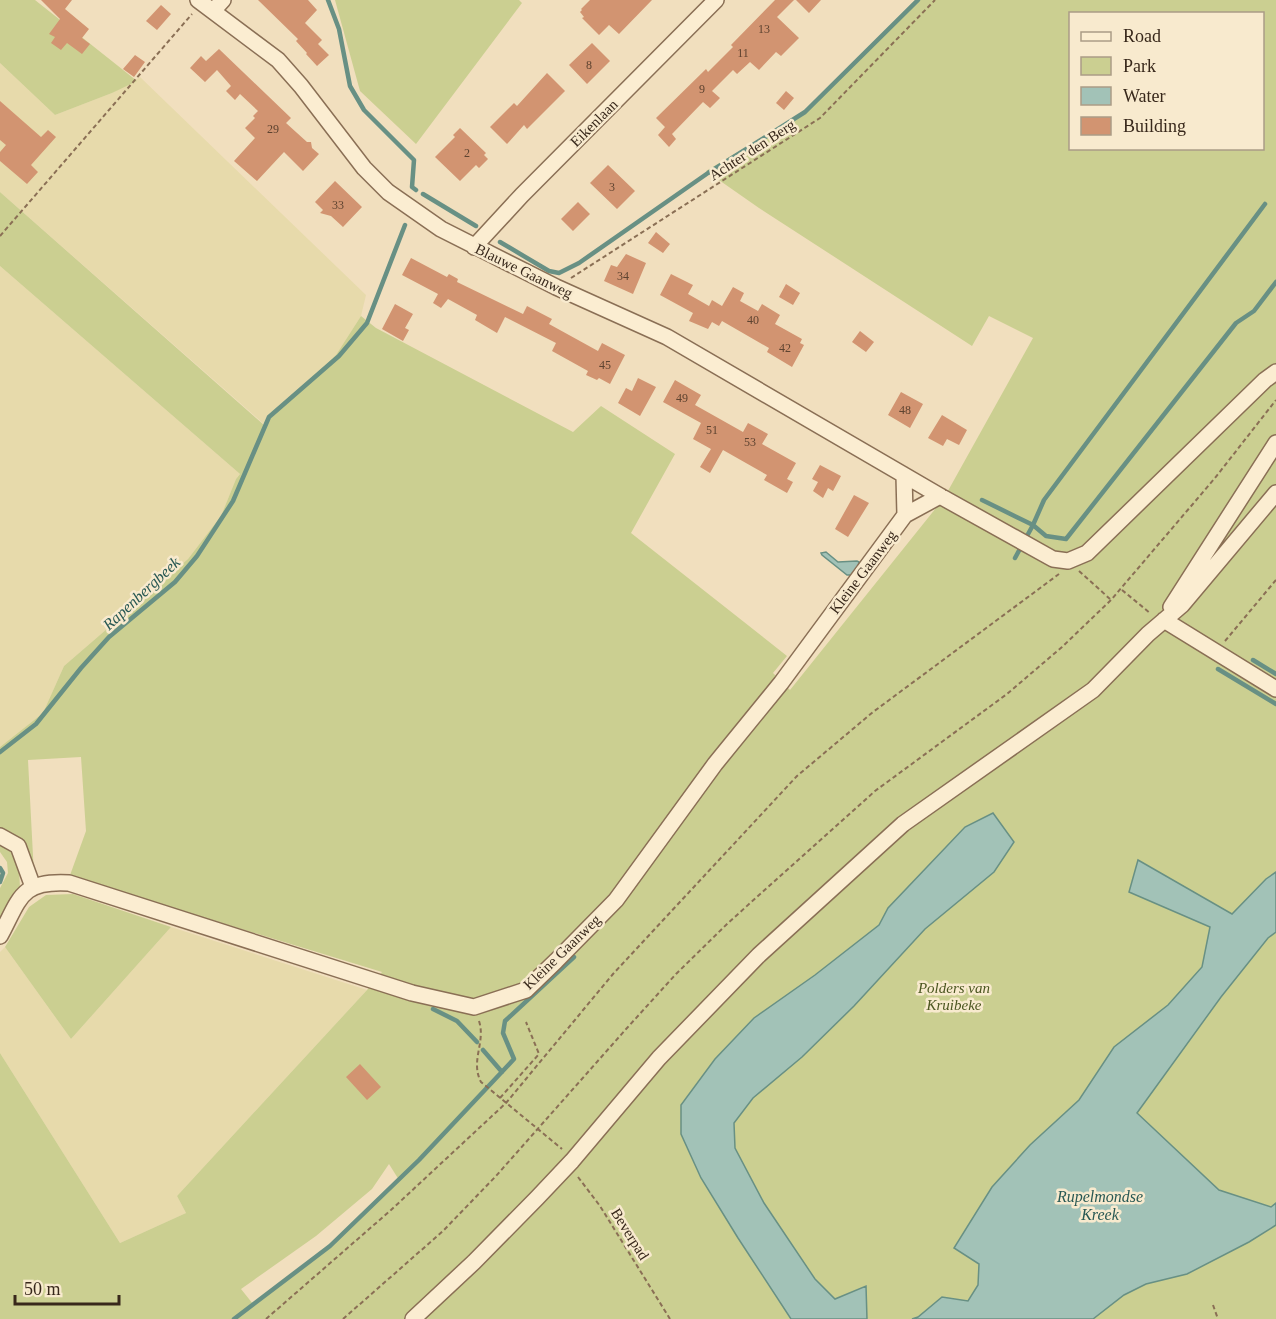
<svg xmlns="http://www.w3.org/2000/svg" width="1276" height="1319" viewBox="0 0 1276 1319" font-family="'Times New Roman',serif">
	<rect width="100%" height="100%" fill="#f1dfbe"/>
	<path fill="#e7daab" d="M0,63l55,52 57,-22 28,-16 226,218 -5,21 -25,39 -71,70 -265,-233z
		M0,266l240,208 -4,5 -15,37 -33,43 -124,107 -21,47 -43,34z
		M171,927l196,63 -190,206 9,17 -66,30 -120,-190v-101l5,-5 66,92z"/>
	<path fill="#cbcf91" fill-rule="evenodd" d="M0,0h35l102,81 -25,12 -57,22 -55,-52z
		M335,0h184l3,3 -106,141 -56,-53z
		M918,0h358v1319h-1276v-266l120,190 66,-30 -9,-17 190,-206 15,-18 -232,-71 -81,-23 17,-47 -5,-74 -53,3 6,115 -34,-43v-85l43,-34 21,-47 124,-107 33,-43 15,-37 4,-5 -240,-208v-74l264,233 72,-70 25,-39 15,12 197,104 28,-26 74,48 -44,79 156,123 -14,17 17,17 154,-192 89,-160 -44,-22 -17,30 -213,-138 -53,-37 99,-59zM1070,14h192v134h-192zM389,1164l10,16 -69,66 -77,58 -12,-15 75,-53 56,-47z
		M0,842l14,7 5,19 1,20 -8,9 -12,24v-33l8,-15 -1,-11 -7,-10z
		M73,894l98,33 -100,112 -66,-92 24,-40 17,-12z"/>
	<path fill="#a2c2b7" stroke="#689084" stroke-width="1.5" d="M826,552l12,10 19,-1 2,1 -1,5 -6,8h-5l-25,-20 -1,-2z
		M993,813l21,29 -20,30 -69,57 -71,77 -52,51 -49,41 -19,25 1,25 29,55 51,76 20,20 31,-13 1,33h-76l-53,-81 -37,-60 -20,-44v-29l34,-46 39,-41 61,-43 64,-50 9,-17 77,-81z
		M1138,860l94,54 34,-35 10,-7v60l-8,6 -47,59 -84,116 82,77 52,17 5,-4v22l-27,17 -62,32 -41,10 -22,11 -31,24h-181l6,-2 24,-20 26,4 10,-16 1,-21 -25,-16 38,-61 38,-42 49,-45 35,-53 54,-42 34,-38 8,-40 -81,-35z"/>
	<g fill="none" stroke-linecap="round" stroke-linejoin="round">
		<path stroke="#689084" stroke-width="4.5" d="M328,0l11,29 11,57 14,24 50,50 -2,27 4,3
			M423,194l53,32
			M1265,204l-221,296 -11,25 13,11 20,3 170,-216 18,-12 22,-29
			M500,242l49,29 10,2 20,-10 129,-90 97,-61 113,-112
			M982,500l51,25 -18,33
			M1253,660l23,14
			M1218,669l58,35
			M0,752l36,-28 45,-56 28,-31 66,-55 22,-26 36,-55 36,-84 70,-61 28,-33 38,-98
			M0,868l3,5 -3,9
			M433,1009l24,12 20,21
			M483,1050l19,22
			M234,1319l96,-73 89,-86 95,-101 -11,-26 2,-12 69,-64"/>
	</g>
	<path fill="#d29471" d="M41,0h31l-7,9 24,20 -7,9 8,6 -8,10 -15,-11 -6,7 -10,-7 4,-6 -6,-3 11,-15z
		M258,0h50l9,10 -12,13 17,17 -4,4 11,11 -12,11 -11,-12 1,-1 -11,-12 2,-2z
		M590,0h62l-33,34 -10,-9 -10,10 -17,-17 2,-1 -4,-5 2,-2 -1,-1z
		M775,0h19l-17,17 22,21 -18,18 -5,-4 -17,18 -9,-8 -13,12 -4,-4 -21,21 8,7 -10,10 -7,-6 -31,32 4,5 -7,8 -11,-12 7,-8 -9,-9 50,-49 2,3 25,-25 -2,-2z
		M796,0h25l-12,13z
		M161,5l10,9 -14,16 -11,-9z
		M592,43l18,18 -23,23 -18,-19z
		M219,49l72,69 -5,5 21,19h4l1,6 7,6 -16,17 -19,-19 -27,29 -23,-20 21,-23 -10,-10 10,-10 -2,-2 5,-5 -18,-17 -5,6 -9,-9 5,-5 -14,-16 -12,12 -15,-14 11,-12 5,5z
		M135,55l10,7 -11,15 -11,-8z
		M547,73l18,18 -38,38 -3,-4 -17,19 -17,-17 24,-24 3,3z
		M786,91l8,7 -10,12 -8,-7z
		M0,101l41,36 7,-7 8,7 -25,28 7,7 -11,12 -27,-23v-9l6,-7 -6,-5z
		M460,128l26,25 -2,2 4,4 -9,9 -3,-3 -16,16 -25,-24 20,-20 -2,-2z
		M608,165l27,26 -18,18 -27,-26z
		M335,181l27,26 -19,20 -12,-11 -11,-3 3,-3 -8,-8z
		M578,202l12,12 -17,17 -12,-12z
		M656,232l14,12 -7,9 -15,-10z
		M626,254l20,9 -13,31 -29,-13 7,-16 6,2z
		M411,258l36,19 2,-3 9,5 -1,3 66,32 4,-8 25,13 -3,5 49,27 4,-8 23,12 -15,29 -11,-6 -2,2 -11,-5 2,-4 -36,-20 4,-8 -51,-26 -8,16 -22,-13 2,-5 -29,-16 -7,9 -8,-5 5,-9 -36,-19z
		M671,274l22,11 -5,9 21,12 3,-6 10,6 11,-19 11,6 -4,8 18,10 4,-7 18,11 -5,9 27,15 -2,4 4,2 -12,22 -25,-15 2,-4 -47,-27 -3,5 -7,-4 -4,7 -19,-8 4,-8 -33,-18z
		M786,284l14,9 -7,12 -14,-8z
		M395,304l18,10 -8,14 4,2 -6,11 -21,-12z
		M860,331l14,11 -8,10 -14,-10z
		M638,378l18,9 -16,29 -22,-13 8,-15 6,3z
		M675,380l26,15 -6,10 48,27 5,-9 20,11 -6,10 34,19 -9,16 6,3 -6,11 -23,-13 3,-5 -44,-25 -13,23 -10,-6 11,-18 -18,-10 8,-16 -38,-21z
		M901,392l22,12 -13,24 -22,-13z
		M942,415l25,15 -8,15 -12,-6 -4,7 -15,-8z
		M820,465l21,11 -8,15 -5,-3 -5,10 -10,-7 5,-9 -6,-3z
		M854,495l15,8 -21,34 -13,-8z
		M360,1064l21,23 -14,13 -21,-23z"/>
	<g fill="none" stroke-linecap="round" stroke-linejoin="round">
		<defs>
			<path id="minor" d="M198,0l80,60 23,26 63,82 24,24 53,37 115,58 111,50 273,159 113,63 15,2 19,-8 178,-173 11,-8
				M213,11l10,-11
				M474,247l48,-52 194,-195
				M905,515l35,-19
				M1171,607l105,-164
				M1164,620l112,69
				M0,836l18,10 15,41
				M0,936c20,-37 20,-56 69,-53l343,110 62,14 52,-17 30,-29 60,-61 99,-136 66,-81 124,-168 -1,-40
				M413,1319l61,-57 63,-64 35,-37 87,-103 100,-103 144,-131 190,-134 55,-56 34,-29 94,-112"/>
		</defs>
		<use href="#minor" stroke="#8a6f55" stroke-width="18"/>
		<path stroke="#8a6f55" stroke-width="2" stroke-dasharray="4.5 3" stroke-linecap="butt" d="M0,236l192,-222
			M571,278l249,-160 115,-118
			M1079,571l31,28
			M1122,590l28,23
			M1225,641l51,-61
			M479,1021c7,21 -9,40 2,61l81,67
			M500,1098l39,-44 -13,-32
			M578,1177l22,29 70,113
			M1213,1305l5,14
			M266,1319l125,-109 115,-107 107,-129 184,-198 76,-64 186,-138
			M343,1319l100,-88 53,-55 131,-148 49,-54 52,-51 147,-132 132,-97 55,-47 49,-47 104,-122 61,-78"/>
		<use href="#minor" stroke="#fbedd1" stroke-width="15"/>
	</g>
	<g text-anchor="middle" stroke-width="5" stroke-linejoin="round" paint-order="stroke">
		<g font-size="12" fill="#5e4330">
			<text x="764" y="33">13</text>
			<text x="743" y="57">11</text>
			<text x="589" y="69">8</text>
			<text x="702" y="93">9</text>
			<text x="273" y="133">29</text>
			<text x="467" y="157">2</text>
			<text x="612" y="191">3</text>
			<text x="338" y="209">33</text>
			<text x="623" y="280">34</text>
			<text x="753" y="324">40</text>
			<text x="785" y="352">42</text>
			<text x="605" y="369">45</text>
			<text x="682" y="402">49</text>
			<text x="905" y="414">48</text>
			<text x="712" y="434">51</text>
			<text x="750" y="446">53</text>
		</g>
		<g font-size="15" fill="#38281b" stroke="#f8eace">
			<text transform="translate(594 123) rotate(-45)" y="5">Eikenlaan</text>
			<text transform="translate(752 150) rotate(-33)" y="5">Achter den Berg</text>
			<text transform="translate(524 271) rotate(26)" y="5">Blauwe Gaanweg</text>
			<text transform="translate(863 572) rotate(-53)" y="5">Kleine Gaanweg</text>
			<text transform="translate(562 952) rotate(-44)" y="5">Kleine Gaanweg</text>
			<text transform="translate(630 1234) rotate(58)" y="5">Beverpad</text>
		</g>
		<g font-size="15" font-style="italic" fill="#4b5620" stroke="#f8eace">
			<text x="954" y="993">Polders van<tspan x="954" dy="17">Kruibeke</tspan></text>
		</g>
		<g font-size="16" font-style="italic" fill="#295954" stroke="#f8eace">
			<text transform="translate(141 593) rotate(-43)" y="6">Rapenbergbeek</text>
			<text x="1100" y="1202">Rupelmondse<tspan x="1100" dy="18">Kreek</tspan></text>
		</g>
	</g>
	<rect x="1069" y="12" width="195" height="138" fill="#f8eace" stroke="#ab9c86" stroke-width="1.5"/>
	<rect x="1081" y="32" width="30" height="9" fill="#fbedd1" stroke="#ab9c86" stroke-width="1.5"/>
	<text x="1123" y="42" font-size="18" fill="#38281b">Road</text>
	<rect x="1081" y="57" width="30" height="18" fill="#cbcf91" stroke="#ab9c86" stroke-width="1.5"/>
	<text x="1123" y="72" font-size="18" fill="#38281b">Park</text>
	<rect x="1081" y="87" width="30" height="18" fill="#a2c2b7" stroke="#ab9c86" stroke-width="1.5"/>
	<text x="1123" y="102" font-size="18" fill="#38281b">Water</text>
	<rect x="1081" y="117" width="30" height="18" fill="#d29471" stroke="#ab9c86" stroke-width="1.5"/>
	<text x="1123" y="132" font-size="18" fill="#38281b">Building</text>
	<path d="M15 1295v9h104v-9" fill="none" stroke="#38281b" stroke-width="3"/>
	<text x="24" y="1295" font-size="18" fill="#38281b" stroke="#f8eace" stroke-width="4.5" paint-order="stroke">50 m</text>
</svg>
